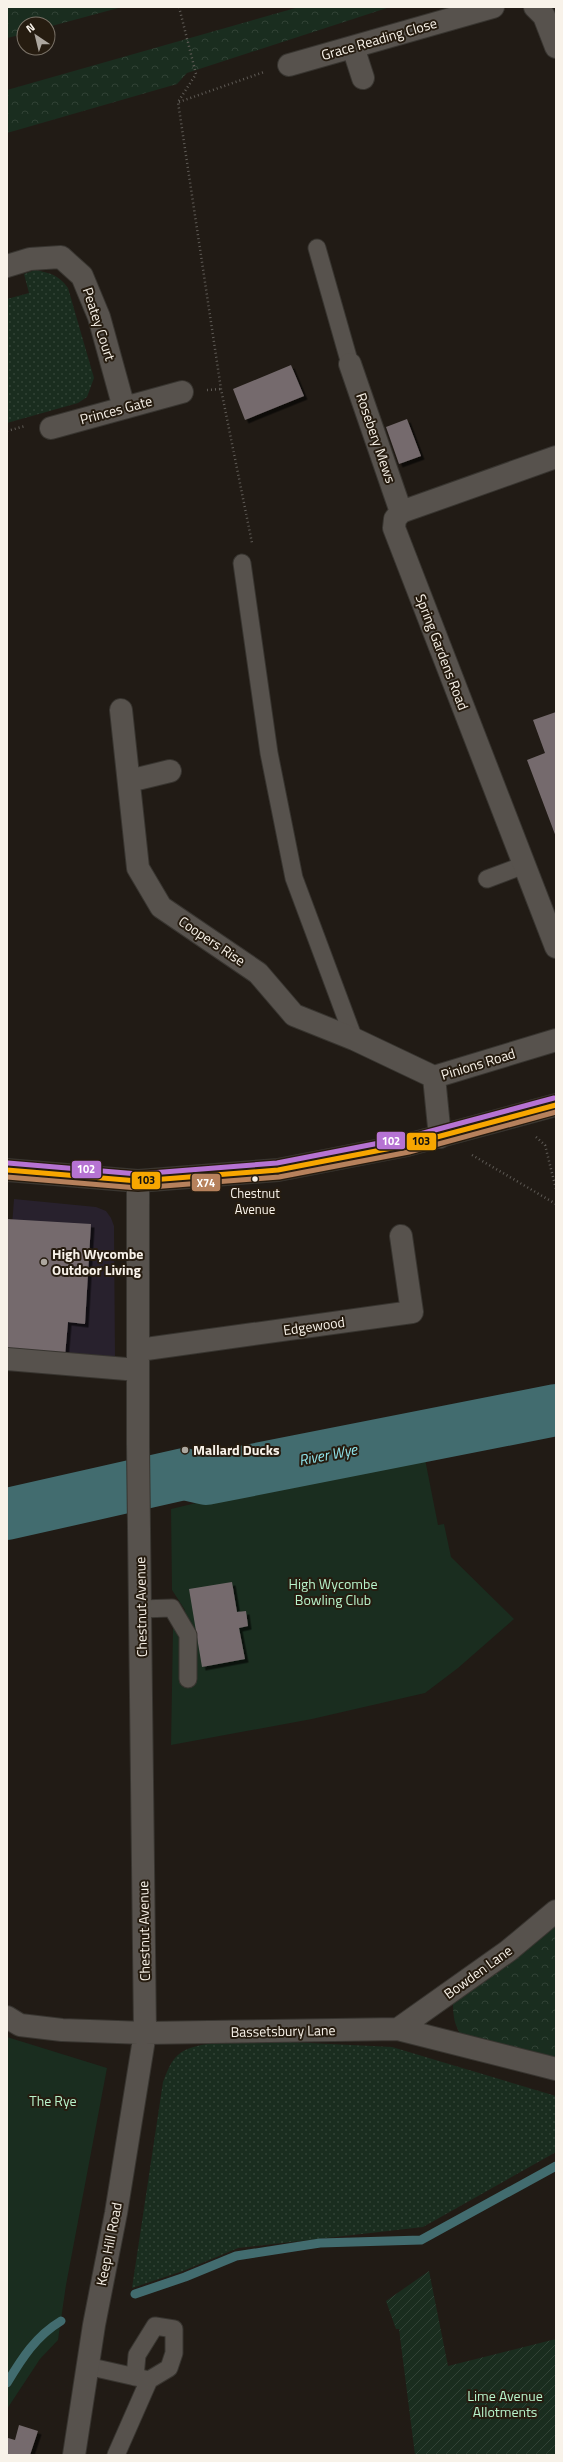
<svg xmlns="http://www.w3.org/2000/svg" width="563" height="2462" viewBox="0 0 563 2462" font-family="'Titillium Web',sans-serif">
	<defs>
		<pattern id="grass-dots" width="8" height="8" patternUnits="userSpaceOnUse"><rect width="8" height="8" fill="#1a2d1f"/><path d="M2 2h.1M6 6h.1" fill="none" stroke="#314235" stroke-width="1.8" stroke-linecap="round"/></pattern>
		<pattern id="forest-crowns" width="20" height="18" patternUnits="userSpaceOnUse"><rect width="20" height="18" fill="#1a2d1f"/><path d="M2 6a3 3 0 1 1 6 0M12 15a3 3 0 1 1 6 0" fill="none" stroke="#314235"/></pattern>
		<pattern id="garden-furrows" width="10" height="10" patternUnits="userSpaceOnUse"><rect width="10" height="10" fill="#1a2d1f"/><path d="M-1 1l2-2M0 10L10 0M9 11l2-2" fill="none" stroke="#314235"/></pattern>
		<filter id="shadow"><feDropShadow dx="3.5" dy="3.5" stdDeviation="0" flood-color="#0009"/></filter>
	</defs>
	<rect width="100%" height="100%" fill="#211b15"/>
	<path fill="#28212d" d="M14,1199l82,8 10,4 5,7 3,8 1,131 -108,-5v-59z"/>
	<path fill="url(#grass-dots)" d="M35,270c15,3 24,5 33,18l26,90 -7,19 -9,6 -71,20v-124l22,-6 -5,-19z
		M269,2041l123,6 164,49v56l-133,75 -185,21 -55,23 -51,17 31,-206c4,-10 7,-20 15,-27 17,-16 68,-13 91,-14z"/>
	<path fill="url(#forest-crowns)" d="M7,7h115l-74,20v-3h-24v10l-17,4z
		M299,7h91l-203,66 -10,11 -170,49v-43z
		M556,1919v141l-90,-19c-11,-12 -13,-23 -13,-38z"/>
	<path fill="#1a2d1f" d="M423,1449l15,76 6,-1 7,33 63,62 -56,49 -33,25 -113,26 -141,26 2,-116 12,-19 -13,-20 -1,-81z
		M7,2037l100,31 -41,217 -8,55 -18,19 -33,50z"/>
	<path fill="url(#garden-furrows)" d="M429,2271l19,95 108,-27v116h-141l-16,-126h-3l-10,-28z"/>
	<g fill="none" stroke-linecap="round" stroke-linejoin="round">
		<path stroke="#426c6f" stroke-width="9" d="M135,2294l50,-17 51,-21 84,-13 101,-3 135,-74
			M7,2383c15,-25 29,-47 54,-62"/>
		<path stroke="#426c6f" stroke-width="52" d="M7,1514l177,-40 22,5 350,-69"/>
	</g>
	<path fill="#756b6d" filter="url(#shadow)" d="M291,365l13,31 -59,24 -12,-31z
		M407,419l14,37 -22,8 -13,-37z
		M556,712v125l-29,-77 18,-7 -12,-33z
		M7,1219l84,5 -6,100 -17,-2 -3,34 -58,-4z
		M232,1582l5,30 9,-1 2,15 -9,2 6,31 -43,8 -13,-78z
		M19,2425l19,6 -8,24h-23l1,-17 7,2z"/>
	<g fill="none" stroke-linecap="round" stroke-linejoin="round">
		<defs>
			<path id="service" d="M317,248l33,116
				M242,563l27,190 25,125 60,161
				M487,879l37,-14
				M141,1609l31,-1 16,27v44
				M87,2366l62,14 -33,75
				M135,2377l2,-22 18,-29 19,3v24l-5,15 -20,12"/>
			<path id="minor" d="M535,7l9,9 12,31
				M353,47l10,31
				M289,65l204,-58
				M7,266l23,-7 31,-2 21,19 17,41 25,91
				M350,364l51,148
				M51,428l131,-36
				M556,457l-155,55 -6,7 -1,9 162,419
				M121,710l17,158 23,39 97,66 36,42 60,24 80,38
				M129,781l41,-10
				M434,1077l122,-37
				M434,1077l6,60
				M139,1350l273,-38 -11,-76
				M7,1359l131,11
				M7,2017l13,8 42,5 83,3 253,-4 158,40
				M398,2029l110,-78 48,-40
				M74,2455l20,-130 22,-112 29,-180 -7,-589v-263"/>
			<path id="primary" d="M7,1170l131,11 140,-11 129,-25 149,-40"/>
		</defs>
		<use href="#service" stroke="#383530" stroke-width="19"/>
		<use href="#minor" stroke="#383530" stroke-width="24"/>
		<use href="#primary" stroke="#383530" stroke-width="24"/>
		<path stroke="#5f5b56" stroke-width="2.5" stroke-dasharray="1 3" stroke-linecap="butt" d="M179,7l17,67 -18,28 43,287 31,154
			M179,102l85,-30
			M207,390l14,-1
			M7,431l18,-5
			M536,1137l9,8 11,44
			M472,1155l84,49"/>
		<use href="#service" stroke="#57524d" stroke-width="17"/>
		<use href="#minor" stroke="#57524d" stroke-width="22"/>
		<use href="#primary" stroke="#5d564f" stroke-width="22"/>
		<defs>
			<path id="bus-1" d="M7,1170l131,11 140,-11 129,-25 149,-40"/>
			<path id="bus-2" d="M7,1177l131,11 141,-11 130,-25 147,-40"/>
			<path id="bus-3" d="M8,1163l130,11 139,-11 128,-25 149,-40"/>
		</defs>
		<use href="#bus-1" stroke="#261c10" stroke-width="8"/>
		<use href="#bus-2" stroke="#261c10" stroke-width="8"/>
		<use href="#bus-3" stroke="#261c10" stroke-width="8"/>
		<use href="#bus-1" stroke="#f7a600" stroke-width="5"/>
		<use href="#bus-2" stroke="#b6815c" stroke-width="5"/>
		<use href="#bus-3" stroke="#b673d3" stroke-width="5"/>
	</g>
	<circle fill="#f8f2e9" stroke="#261c10" stroke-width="1.5" cx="255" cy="1179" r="3.5"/>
	<g fill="#ada79f" stroke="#261c10" stroke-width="1.5">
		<circle cx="44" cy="1262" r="4"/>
		<circle cx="185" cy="1450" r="4"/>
	</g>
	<g text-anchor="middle" stroke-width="4" stroke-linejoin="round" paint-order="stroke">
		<g font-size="13" fill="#f8f2e9" stroke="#261c10">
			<text x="255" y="1198">Chestnut<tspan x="255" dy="16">Avenue</tspan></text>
		</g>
		<g font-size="14" fill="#f8f2e9" stroke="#261c10">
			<text transform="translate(379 39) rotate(-16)" y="5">Grace Reading Close</text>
			<text transform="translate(99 324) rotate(72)" y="5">Peatey Court</text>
			<text transform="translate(116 410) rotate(-15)" y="5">Princes Gate</text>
			<text transform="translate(376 438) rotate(71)" y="5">Rosebery Mews</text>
			<text transform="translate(442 652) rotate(69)" y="5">Spring Gardens Road</text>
			<text transform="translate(212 941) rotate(34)" y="5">Coopers Rise</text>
			<text transform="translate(478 1064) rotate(-17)" y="5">Pinions Road</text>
			<text transform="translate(314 1326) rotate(-8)" y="5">Edgewood</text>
			<text transform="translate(141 1607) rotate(-91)" y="5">Chestnut Avenue</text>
			<text transform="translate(144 1931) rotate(-91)" y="5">Chestnut Avenue</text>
			<text transform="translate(478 1972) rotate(-36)" y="5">Bowden Lane</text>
			<text transform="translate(283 2031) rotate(-1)" y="5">Bassetsbury Lane</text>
			<text transform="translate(109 2244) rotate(-79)" y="5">Keep Hill Road</text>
		</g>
		<g font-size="14" font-weight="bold" fill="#f8f2e9" stroke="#261c10" text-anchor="start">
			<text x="52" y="1259">High Wycombe<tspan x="52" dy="16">Outdoor Living</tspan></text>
			<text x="193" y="1455">Mallard Ducks</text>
		</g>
		<g font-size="14" fill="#b8f3ca" stroke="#261c10">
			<text x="333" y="1589">High Wycombe<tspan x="333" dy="16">Bowling Club</tspan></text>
			<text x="53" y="2106">The Rye</text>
			<text x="505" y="2401">Lime Avenue<tspan x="505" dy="16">Allotments</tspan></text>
		</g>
		<g font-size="15" font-style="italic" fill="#90e4eb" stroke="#261c10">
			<text transform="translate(328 1455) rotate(-11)" y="5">River Wye</text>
		</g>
	</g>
	<g stroke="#261c10" stroke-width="1.5">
		<rect x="376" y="1131" width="30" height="19" rx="4" fill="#b673d3"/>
		<rect x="406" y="1132" width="31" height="19" rx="4" fill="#f7a600"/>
		<rect x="71" y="1160" width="31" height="19" rx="4" fill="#b673d3"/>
		<rect x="131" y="1171" width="30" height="19" rx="4" fill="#f7a600"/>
		<rect x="191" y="1173" width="30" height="19" rx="4" fill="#b6815c"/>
	</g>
	<g font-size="11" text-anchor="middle" font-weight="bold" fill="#fff">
		<text x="391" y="1145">102</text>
		<text x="86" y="1173">102</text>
		<text x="206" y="1187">X74</text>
	</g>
	<g font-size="11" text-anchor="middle" font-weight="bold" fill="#111">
		<text x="421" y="1145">103</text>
		<text x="146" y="1184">103</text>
	</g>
	<rect width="563" height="2462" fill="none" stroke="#f8f2e9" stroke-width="16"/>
	<g transform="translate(36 36) rotate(325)"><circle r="19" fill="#261c10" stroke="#7a7267"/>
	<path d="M0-3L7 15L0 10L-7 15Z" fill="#ada79f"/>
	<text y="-6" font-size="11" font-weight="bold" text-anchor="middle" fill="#f8f2e9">N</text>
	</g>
</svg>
